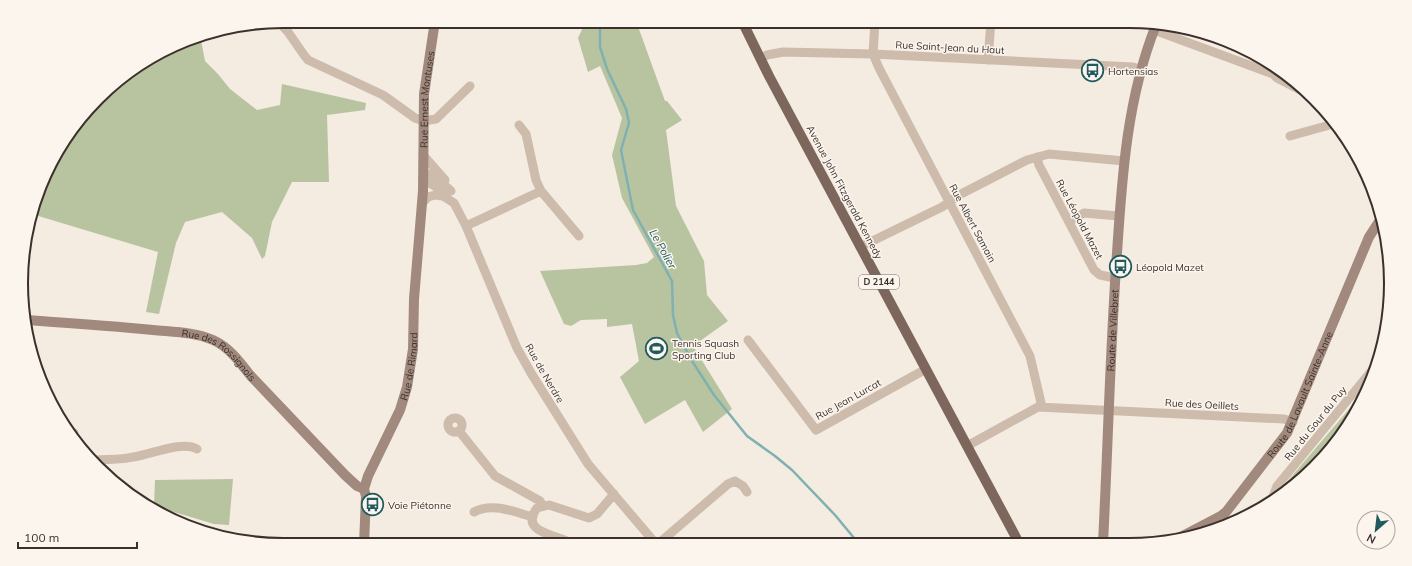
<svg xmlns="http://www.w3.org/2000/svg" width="1412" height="566" viewBox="0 0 1412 566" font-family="Mulish,sans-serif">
	<rect width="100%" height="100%" fill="#f4ebe1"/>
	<path fill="#b8c4a0" d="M586,21h50l29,80h2l15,19 -16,10 10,76 28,55 3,34 21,26 -35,25 39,63 -29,23 -18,-32 -40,24 -25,-47 19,-16 -7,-37 -25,3v-8l-26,1 -10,6 -7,-2 -24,-53 96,-6 11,-2 7,-6 -32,-59 -10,-43 10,-37 -22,-52 -12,6 -10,-34z
		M199,35h1l5,26 13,13 12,15 27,21 23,-5 2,-21 84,19 -1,7 -38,5 2,67h-37l-20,40 -7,34 -3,3 -10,-21 -30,-26 -37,10 -9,21 -17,71 -13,-2 12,-60 -123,-37 21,-63 54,-66z
		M1367,388l-20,40 -45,52 -24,15 2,-5z
		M233,479l-4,46 -15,-1 -60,-18 1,-26z"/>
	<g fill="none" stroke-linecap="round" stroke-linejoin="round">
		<path stroke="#7fb0b2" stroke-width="2.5" d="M600,21v26l7,22 19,40 3,14 -8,27 12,60 39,71 1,34 4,18 15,28 22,34 33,41 28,20 17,14 43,45 24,29"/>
		<path stroke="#cdbbac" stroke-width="9" d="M875,21l-2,33 6,14 151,288 12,51
			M279,22l9,10 16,23 4,5 75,35 32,23 8,3 13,-2 34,-33
			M1154,30l119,44 4,4 33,17
			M760,59l7,-4 16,-3 90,2 260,13 8,2
			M988,60l3,-39
			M519,125l7,9 10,46 5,11
			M1290,136l36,-10 10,-4
			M423,155l22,25
			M1037,157l2,8 55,105 6,5 15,3
			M443,196l-7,-9 -13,-8 3,-4 3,-1 7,4 15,13
			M422,203l6,-6 7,-2 8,1 11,7 12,23 51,122 14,25 57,91 68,80
			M1074,219l10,-6 35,3
			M466,226l75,-35 38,45
			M860,247l82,-40 19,-13 66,-34 22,-6 75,7
			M748,340l68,90 110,-61
			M448 425a7 7 0 1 1 14 0a7 7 0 1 1-14 0Z
			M459,431l36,45 45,25 3,5
			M74,434v-1
			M967,446l71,-39 246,12 9,3
			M96,460c13,-1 25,0 37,-3 17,-2 49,-17 64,-8
			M1272,499l5,-13 101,-123
			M474,512c18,-10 40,0 59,5
			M573,544c-14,-9 -55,-11 -36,-36l12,-3 40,13 8,-4 17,-20
			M658,544l70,-60 7,-3 8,5 4,6"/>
		<g stroke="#a18a7d" stroke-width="10">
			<path id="s1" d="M26,320c42,3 85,6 127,10 20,2 42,2 60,10 16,7 27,22 37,35l95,100 12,11 7,3"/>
			<path id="s2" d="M1177,539l44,-23 5,-4 61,-79 82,-196 13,-20"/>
			<path id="s3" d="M1103,543c5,-97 7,-193 14,-290 5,-77 10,-155 39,-228"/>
			<path id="s4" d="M364,545l2,-49 -2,-7 4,-13 32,-66 7,-23 6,-38 1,-50 9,-108 1,-97 11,-73"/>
		</g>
		<path stroke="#7d675c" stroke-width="10" d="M742,21l27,55 250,467"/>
	</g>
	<defs>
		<symbol id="bus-ring" viewBox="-11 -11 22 22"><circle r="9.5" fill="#fbf5ee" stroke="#1f5a5e" stroke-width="1.5"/><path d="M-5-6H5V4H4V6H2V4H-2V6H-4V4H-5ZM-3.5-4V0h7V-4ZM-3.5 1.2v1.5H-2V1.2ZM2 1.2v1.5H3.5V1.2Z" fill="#1f5a5e"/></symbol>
		<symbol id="stadium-ring" viewBox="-11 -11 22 22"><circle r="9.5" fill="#fbf5ee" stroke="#1f5a5e" stroke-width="1.5"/><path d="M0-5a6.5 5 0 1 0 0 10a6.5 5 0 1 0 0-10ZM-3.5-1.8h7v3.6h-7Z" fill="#1f5a5e"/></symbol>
	</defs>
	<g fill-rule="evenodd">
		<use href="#bus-ring" x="1080" y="58" width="25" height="25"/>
		<use href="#bus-ring" x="1108" y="254" width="25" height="25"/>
		<use href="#stadium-ring" x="644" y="336" width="25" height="25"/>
		<use href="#bus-ring" x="360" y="492" width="25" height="25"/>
	</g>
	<g text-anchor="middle" stroke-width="3" stroke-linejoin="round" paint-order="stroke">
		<rect fill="#fbf5ee" stroke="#756b66" stroke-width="1" x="859" y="275" width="40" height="14" rx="3"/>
		<g font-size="9" font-weight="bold" fill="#3b302b">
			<text x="879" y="285">D 2144</text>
		</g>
		<g font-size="10" fill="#3b302b" stroke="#fbf5ee">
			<text transform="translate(950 47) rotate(3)" y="4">Rue Saint-Jean du Haut</text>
			<text dy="4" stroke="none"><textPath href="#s4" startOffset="456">Rue Ernest Montuses</textPath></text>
			<text transform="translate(845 192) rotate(62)" y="4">Avenue John Fitzgerald Kennedy</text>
			<text transform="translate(1080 219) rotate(62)" y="4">Rue Léopold Mazet</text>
			<text transform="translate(973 223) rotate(62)" y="4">Rue Albert Samain</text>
			<text dy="4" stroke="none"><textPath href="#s3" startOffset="213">Route de Villebret</textPath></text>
			<text dy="4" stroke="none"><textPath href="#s1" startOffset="201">Rue des Rossignols</textPath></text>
			<text dy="4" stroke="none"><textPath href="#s4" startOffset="188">Rue de Rimard</textPath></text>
			<text transform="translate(545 373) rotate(60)" y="4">Rue de Nerdre</text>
			<text dy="4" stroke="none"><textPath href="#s2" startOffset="196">Route de Lavault Sainte-Anne</textPath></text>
			<text transform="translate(848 399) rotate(-29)" y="4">Rue Jean Lurcat</text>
			<text transform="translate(1202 404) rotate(3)" y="4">Rue des Oeillets</text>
			<text transform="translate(1315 423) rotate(-51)" y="4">Rue du Gour du Puy</text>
		</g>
		<g font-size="10" fill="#3b302b" stroke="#fbf5ee" text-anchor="start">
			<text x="1108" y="75">Hortensias</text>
			<text x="1136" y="271">Léopold Mazet</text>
			<text x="672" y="347">Tennis Squash<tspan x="672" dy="12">Sporting Club</tspan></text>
			<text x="388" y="509">Voie Piétonne</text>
		</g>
		<g font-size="11" font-style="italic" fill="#1f5a5e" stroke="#fbf5ee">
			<text transform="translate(663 249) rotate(61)" y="4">Le Polier</text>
		</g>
	</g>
	<path d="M0 0H1412V566H0ZM283 28H1129A255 255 0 0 1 1384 283V283A255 255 0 0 1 1129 538H283A255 255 0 0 1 28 283V283A255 255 0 0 1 283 28Z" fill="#fbf5ee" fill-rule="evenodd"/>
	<path fill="none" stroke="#3b302b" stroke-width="2" d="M283 28H1129A255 255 0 0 1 1384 283V283A255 255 0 0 1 1129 538H283A255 255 0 0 1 28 283V283A255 255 0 0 1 283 28Z"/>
	<g transform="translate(1376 530) rotate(208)"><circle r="19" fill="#fbf5ee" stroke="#aea6a0"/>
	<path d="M0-3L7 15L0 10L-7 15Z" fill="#1f5a5e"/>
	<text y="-6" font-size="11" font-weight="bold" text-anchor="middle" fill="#3b302b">N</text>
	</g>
	<path d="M18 542v6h119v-6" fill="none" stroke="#3b302b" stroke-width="2"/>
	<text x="24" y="542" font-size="12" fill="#3b302b" stroke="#fbf5ee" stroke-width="3" paint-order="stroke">100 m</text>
</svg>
